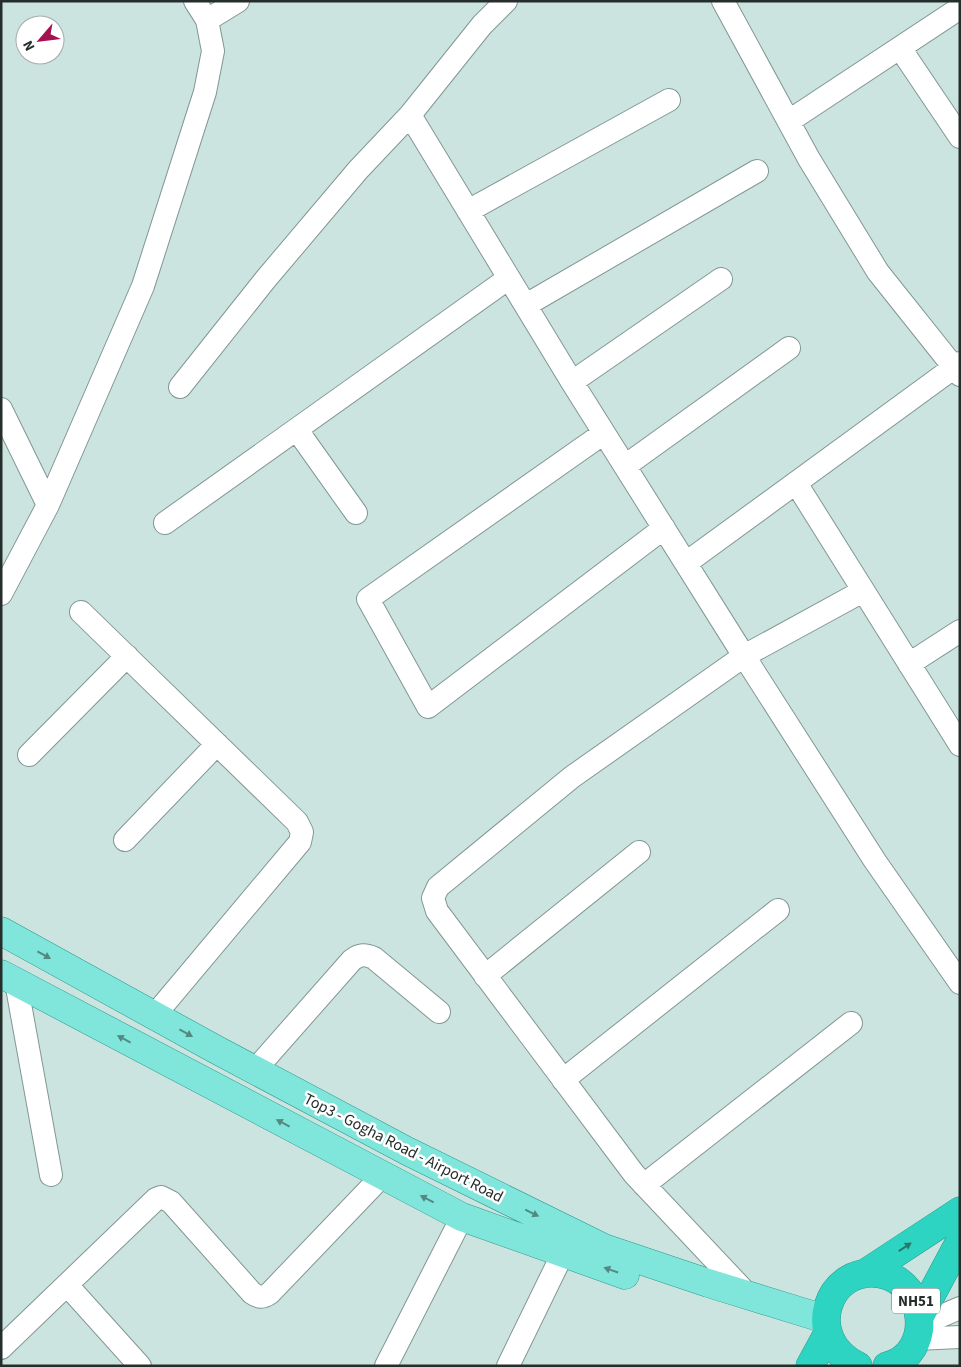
<svg xmlns="http://www.w3.org/2000/svg" width="961" height="1367" viewBox="0 0 961 1367" font-family="'Source Sans 3',sans-serif">
	<rect width="100%" height="100%" fill="#cce4e0"/>
	<g fill="none" stroke-linecap="round" stroke-linejoin="round">
		<defs>
			<path id="minor" d="M723,1l86,158 69,113 82,103
				M207,20l31,-19
				M900,48l60,89
				M410,115l162,267 172,274 119,-65
				M789,121l171,-113
				M468,211l201,-111
				M526,305l231,-134
				M572,382l149,-103
				M180,387l85,-107 93,-110 52,-55 72,-90 24,-24
				M1,409l47,96
				M297,430l59,83
				M604,433l-236,166 60,108 236,-179
				M625,466l164,-118
				M796,483l164,262
				M165,523l344,-245
				M686,563l274,-200
				M1,594l47,-89 95,-219 62,-194 8,-41 -6,-31 -12,-19
				M81,612l216,210 5,10 -2,10 -146,174
				M909,664l51,-33
				M29,755l98,-99
				M125,840l92,-96
				M485,976l154,-124
				M16,982l35,193
				M255,1070l97,-110c8,-6 13,-6 22,-2l65,54
				M563,1080l215,-170
				M644,1185l207,-162
				M67,1285l73,81
				M749,1296l-115,-122 -197,-263 -4,-13 5,-11 134,-110 172,-121 131,205 85,122
				M920,1325l40,-17
				M916,1339l44,-2
				M1,1348l155,-149 5,-2 10,5 81,91c7,5 11,5 18,0l113,-118
				M386,1366l76,-149
				M508,1366l55,-113"/>
			<path id="major" d="M1,931l214,118 192,102 197,97 104,35 117,36
				M1,974l461,243 163,58"/>
			<path id="highway" d="M864,1274l96,-63
				M920,1316l40,-75
				M810,1366l17,-31
				M858,1366c-57,-28 -30,-102 23,-92 47,9 53,80 6,92"/>
		</defs>
		<use href="#minor" stroke="#819793" stroke-width="24"/>
		<use href="#major" stroke="#2a9a8d" stroke-width="29"/>
		<use href="#highway" stroke="#2a9a8d" stroke-width="29"/>
		<use href="#minor" stroke="#fff" stroke-width="22"/>
		<use href="#major" stroke="#80e5da" stroke-width="28"/>
		<use href="#highway" stroke="#2cd4c1" stroke-width="28"/>
	</g>
	<defs><path id="oneway-solid" d="M-6-.8H1V-3.2L6.5 0L1 3.2V.8H-6Z" transform="scale(1.25)"/></defs>
	<g fill="#528a83">
		<use href="#oneway-solid" transform="translate(44 955) rotate(29)"/>
		<use href="#oneway-solid" transform="translate(186 1033) rotate(29)"/>
		<use href="#oneway-solid" transform="translate(124 1039) rotate(-152)"/>
		<use href="#oneway-solid" transform="translate(283 1123) rotate(-152)"/>
		<use href="#oneway-solid" transform="translate(427 1199) rotate(-153)"/>
		<use href="#oneway-solid" transform="translate(532 1213) rotate(26)"/>
		<use href="#oneway-solid" transform="translate(611 1270) rotate(-161)"/>
	</g>
	<use fill="#28796f" href="#oneway-solid" transform="translate(905 1247) rotate(-33)"/>
	<g text-anchor="middle" stroke-width="5" stroke-linejoin="round" paint-order="stroke">
		<rect fill="#fff" stroke="#666d6b" stroke-width="1" x="892" y="1288.5" width="48" height="25" rx="4"/>
		<g font-size="15" font-weight="bold" fill="#252e2c">
			<text x="916" y="1306">NH51</text>
		</g>
		<g font-size="16" fill="#252e2c" stroke="#fff">
			<text transform="translate(404 1147) rotate(27)" y="6">Top3 - Gogha Road - Airport Road</text>
		</g>
	</g>
	<rect width="961" height="1367" fill="none" stroke="#252e2c" stroke-width="5"/>
	<g transform="translate(40 40) rotate(242)"><circle r="24" fill="#ffffff" stroke="#a8abab"/>
	<path d="M0-4L9 19L0 12L-9 19Z" fill="#a41151"/>
	<text y="-8" font-size="14" font-weight="bold" text-anchor="middle" fill="#252e2c">N</text>
	</g>
</svg>
